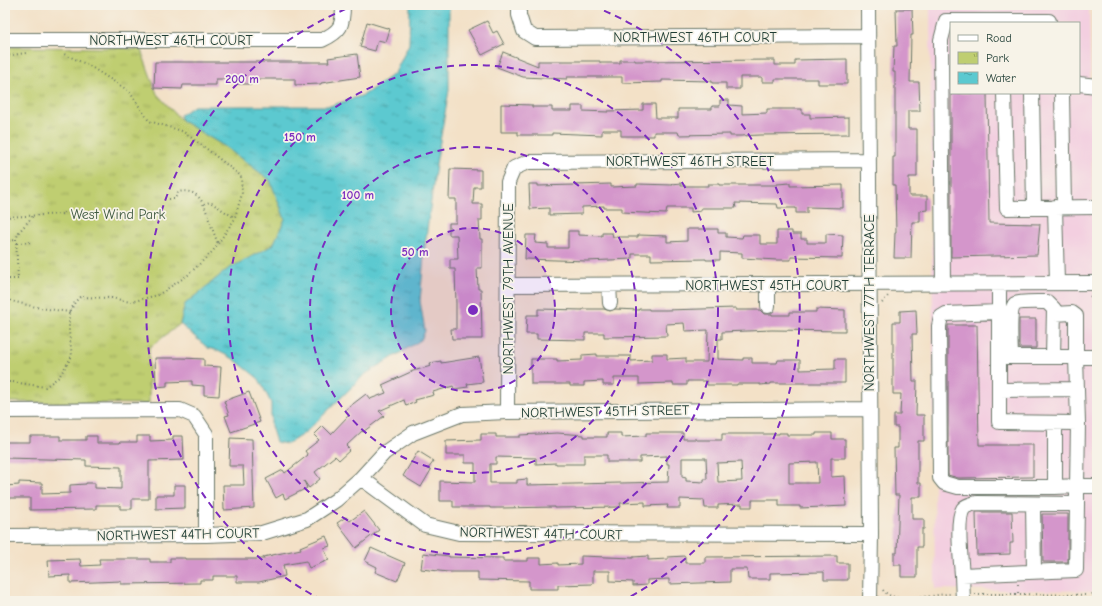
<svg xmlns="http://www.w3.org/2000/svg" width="1102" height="606" viewBox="0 0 1102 606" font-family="'Comic Neue',sans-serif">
	<defs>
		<pattern id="park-tufts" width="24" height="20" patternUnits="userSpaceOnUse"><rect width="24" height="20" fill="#bfce71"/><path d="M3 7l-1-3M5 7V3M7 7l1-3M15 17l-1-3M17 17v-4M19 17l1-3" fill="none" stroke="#9ba85e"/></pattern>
		<pattern id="water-ripples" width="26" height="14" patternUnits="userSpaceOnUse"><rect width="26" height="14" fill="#5bc9d0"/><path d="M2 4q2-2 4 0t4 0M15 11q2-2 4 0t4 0" fill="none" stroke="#4ba4aa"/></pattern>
	</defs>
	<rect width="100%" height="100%" fill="#f7f3e8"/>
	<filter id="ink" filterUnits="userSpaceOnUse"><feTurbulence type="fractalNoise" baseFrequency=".025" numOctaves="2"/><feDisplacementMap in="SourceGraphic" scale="8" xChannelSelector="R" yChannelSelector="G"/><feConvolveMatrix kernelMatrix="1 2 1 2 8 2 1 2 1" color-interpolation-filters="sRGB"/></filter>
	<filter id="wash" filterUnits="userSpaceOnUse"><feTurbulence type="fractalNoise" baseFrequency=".012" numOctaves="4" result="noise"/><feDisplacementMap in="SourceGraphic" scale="16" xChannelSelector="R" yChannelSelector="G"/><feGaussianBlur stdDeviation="0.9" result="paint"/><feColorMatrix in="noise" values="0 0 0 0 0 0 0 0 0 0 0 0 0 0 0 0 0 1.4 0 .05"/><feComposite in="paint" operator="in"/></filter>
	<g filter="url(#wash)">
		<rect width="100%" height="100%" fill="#f3e1c7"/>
		<path fill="#f3cfe0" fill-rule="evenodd" d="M930,5h159l8,445v141l-162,-2zM951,23h128v70h-128z"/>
		<path fill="url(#park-tufts)" stroke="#6f8652" d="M5,47l116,1 20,2 16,44 24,26 43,26 46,34 15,39 -12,26 -45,24 -43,35 -5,20 -31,24v56l-144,-2z"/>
		<path fill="url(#water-ripples)" stroke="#3d8382" d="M410,5h39v85l-13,74 -11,81 -5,56 5,30 -4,9 -57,35 -59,58 -18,11 -11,-2 -5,-16v-23l-12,-24 -25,-20 -18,-9 -8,-2 -28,-24 5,-20 43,-35 45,-24 12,-26 -15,-39 -46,-34 -43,-26 -1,-5 14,-9h136l34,-11 31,-22 14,-29z"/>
		<g id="blocks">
			<path fill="#d496cb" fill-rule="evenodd" d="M896,9h16l1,26h-2l-1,47h9l1,29h-12v18h9v48h-8v19h18v14l-7,1v11h-8l-1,36h-17l1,-25h1l-1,-48h-2v-28h2v-85h-2l1,-26h3z
				M487,21l6,12 4,-2 7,13 -22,11 -14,-25z
				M367,22l23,7 -4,13 -8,-2 -3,11 -15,-4z
				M503,52l35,14v-5h62v2h20v-3h15v1l140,-1v5h20v-5l52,-1v25h-29v-5h-43v3h-13v-5h-22v12h-14v-6h-14v-2l-50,-1v2l-40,1v-6h-55v2l-44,-2 -26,-10z
				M357,54l3,23 -39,6v1l-26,1v-6h-44v5h-13v-5h-22v6h-33l-1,4 -28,-1 1,-26h174l-1,-4z
				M951,93h36l2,130 51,1 -3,31 -86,2z
				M720,100h9v5l13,1v8l25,-1v-4h35v5h8v4l39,-1v17l-89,1 -19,1h-11v-2l-51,1 -1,-3h-24v4h-33v-6h-19v5l-50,-2v2h-34v-3h-17v-28l31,1v2h20v4h20v-5h11v5l25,1v-1l35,-1v-6h12l1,14h22v-9h34v-3h8z
				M450,169l31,1v17h-7l-1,17h9v16h-3l1,19h2v29h-5l1,21h3l1,50h-30l-1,-10h5v-25l-1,-35h-5v-10h8l-1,-24h-8v-12h7v-24h-7z
				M681,183v3h27v-2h11v1h58v-1l13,-1v3l53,-1v23l-36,-1v6h-11v-5h-18l-1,-4 -42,-1 1,5h-35v3l-10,1v-4h-24l-1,6 -44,-2v-4h-18v-2l-22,1v7l-33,1v-7l-19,1 -1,-25h9v2l73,-2v3l26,-1v-2l36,1 -1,-1z
				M687,229h31v4h8v4l16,1 1,-3h17v9h17v-13h15v3h9v5h6v4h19v-9l17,1 -1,23 -51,-1v3h-14l-35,-2v-5l-22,-1v8h-14v-1l-55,1v-6h-19v5l-45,2 -62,-2 1,-24h10l-1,8 13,1v4h20v-17h10v4l24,1v-3h10l1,4h25v-2l29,1v6l20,-1z
				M736,308v2h24l4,4h8v1h18v-3h26v-3l29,1v21l-73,-1 -50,2v7h-4v20l25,1v-2h9v5h25l1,-3h22v10l35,-1v-10h10v24h-74v1l-11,1v-1h-23v1h-30v-4h-20v4h-14v-2l-34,1v-6h-25v7h-11v-4l-19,1v4h-14v-2h-39v-25h26v2l25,-1v-5l15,-1v2h34v5l21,-1v-6h15v5l19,-1v4h21l1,-32 -23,1 -1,-8 -18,1 1,12 -63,1v-4h-19v7l-48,-1v-5h-11l1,-19h11v-6l45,1v-1h21l6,2 5,-2 24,1v-1h10v1h17z
				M916,310l1,24h-5l1,47h4l-1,34h8v26h-6v42h3v14h-9v22h12v10h-2v18h-5v30h-16v-12h-7v-12h3l2,-58h-4l-1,-47h4v-21h-4v-12h6l1,-21h-8v-72h7v-11z
				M1019,319h17v29h-17z
				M948,325h29l2,120h54v32l-75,1 -10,-3z
				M479,357l4,25 -16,2 1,3 -14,2 -1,-3 -20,6 1,3 -19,5 1,2 -10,4 -2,-6 -25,11 5,5 -21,16 -1,-1 -16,15 4,4 -11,10 -4,-4 -20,16 5,7 -11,9 -5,-7 3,7 -22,11 -2,-5 -7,4 -10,-19 17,-9 2,3 23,-18 -3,-4 14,-11 -5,-5 9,-9 8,8 18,-19 -4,-5 21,-16 4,5 16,-6 -4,-8 31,-14 18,-5 -1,-3 11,-2v2z
				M155,358h27l22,1v7l17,1 -2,29 -15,-1v-9l-12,-1v-4l-25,1v4l-11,1z
				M249,392l11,30 -29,10 -6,-16 4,-1 -5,-14z
				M557,433l27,2v2h23v-4h14v4l25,-1v-3h37v6h13v1h26v-6h57v-1h8v2h29v-2h16v6h13v19h-14v19l14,-1 1,30 -46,2v-2h-21v-6h-27v7h-10v-3l-24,1v3h-13l-1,-8 -24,-1v9h-13l1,-3 -23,1v-4l-25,1 1,4 -66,1v-1l-53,1h-12v-1h-37v-6h-13v-20l35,1v-19h-10v-8h-19v-14l35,-1v-6h15v3h24v-2zM584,455h23v7h33v-5l27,-1v8h2l-1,18 -141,3v-6l-10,1v3h-27v-19h6v-7l40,1v6l20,-1v1h28zM682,458h24l1,21h-3v3l-18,-1v-3l-4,-1zM741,462l1,19 -24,1 -1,-19zM817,462l1,21h-29v-20z
				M30,436h30v4h26v-4h11v7h23v-1h17v-6h13v5l23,-1v-4h10l1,24 -35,1v38h-17v10h-12v-4h-24v4l-66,1v-12h-25v-12l14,-1v-3l23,1v11l28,-1v-8l16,-1v-1h9v5l26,1v-22l-35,-1v-6l-81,-2v-16h25z
				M230,438l22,1 2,69 -30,2 -1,-25h21l-1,-19h-14z
				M418,451l16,10 -6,8 3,1 -10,17 -18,-11z
				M174,485h11v23l-29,1v-14h18z
				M364,511l15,19 -23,18 -19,-25 9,-6 4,4z
				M976,512h36l1,31h-3v11l-33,1z
				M1042,514h26v48h-25z
				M326,536l4,10 -6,2 5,12 -20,8 -3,-7 -23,4 2,11 -26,6h-22v-6h-24v4h-13v3l-79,1v-3l-51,2v-8l-21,1 -1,-16 32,-1 1,7 19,-1 -1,-6h51v3h20v-4h15v1h79l-1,-2 38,-8 -1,-2z
				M371,548l34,15 -8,18 -22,-9 2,-5 -12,-6z
				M423,553l26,3v1l54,1v3h25v-3h13v6l17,-1v2l23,-1v-8l52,2v-1l15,-1v4l20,-1v-2l17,-1v7h20v-6l132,-1v7h11v17h-24v-8l-54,1v6h-22l-1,-10h-17v13l-61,2v-5l-22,1v5l-14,1v-4l-23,-1v-10h-17v13l-35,1v4h-29v-8l-51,-1v-8h-30l-27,-3z"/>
		</g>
	</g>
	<g filter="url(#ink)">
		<use href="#blocks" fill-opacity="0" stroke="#697667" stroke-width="1"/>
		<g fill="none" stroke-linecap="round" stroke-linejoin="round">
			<defs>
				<path id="minor" d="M519,5v10l5,16 11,7 333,-2
					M868,5l3,529 -1,67
					M5,40h317c19,-9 21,-14 21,-35
					M1079,84l18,2
					M1004,93l3,115 90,-1
					M1032,93l2,115
					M1062,93l2,114
					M1055,207l2,76
					M943,284l-2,-244 5,-19h103v2
					M999,284v138l79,1 -2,-66h-77
					M508,285l589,-2
					M609,285l1,18
					M768,285v21
					M998,312l-52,2 -5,3 -2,9 1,152 4,5 14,4h97v-64
					M1054,314l18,-1 4,3v41h21
					M1011,357c0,-9 -3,-47 4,-53 5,-3 25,-2 32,-2l7,7 -1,48
					M999,390l78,-1
					M5,411l175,-1 14,6 12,18v101
					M507,412l1,-230 6,-14 14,-6 340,-2
					M361,478l23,-25 29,-20 49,-19 45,-2 363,-3
					M1055,487l22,-1 1,-63
					M1033,504l1,68
					M5,536l201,-1 56,-2 45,-14 29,-19 25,-22 64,47 34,8 412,1
					M962,575c-1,-14 -6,-55 1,-66 3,-4 9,-5 14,-6l100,1v-18h20
					M963,601l-1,-26 114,-5 1,-66"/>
			</defs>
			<use href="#minor" stroke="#697667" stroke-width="16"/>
			<path stroke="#697667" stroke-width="2" stroke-dasharray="1 3" stroke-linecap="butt" d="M5,56l21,-3
				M169,199h6l3,-7c21,-4 26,11 31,28 3,8 6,16 9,24
				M204,204l6,-2 25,16
				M5,217l59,-3v-5
				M5,241l11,-1
				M17,243l15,-1
				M5,279h13l-2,-40 3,-7 14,-16
				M8,279l-1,21 33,8 30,4
				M1090,296l3,2 3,5v42
				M882,303l6,-7
				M5,382h8l32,5 14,-10 13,-21 -3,-24v-18l6,-12 5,-5 32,1 18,4 28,-7 30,-20 25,-24 21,-31 8,-26 -1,-18 -38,-30 -21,-15 -33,-10 -20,-30 -41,-26 -26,-12
				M1018,584v10l73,1 6,-4
				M883,590c12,16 49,4 67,4
				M975,594h43
				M1093,594l1,7
				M578,601h5
				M606,601h16
				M644,601h18
				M686,601h10
				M725,601h20
				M768,601h20
				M801,601l11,-1 21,1 25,-3"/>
			<use href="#minor" stroke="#fff" stroke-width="14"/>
		</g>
	</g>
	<circle cx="473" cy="310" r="82" fill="#7b2cbf" fill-opacity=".12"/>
	<g fill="none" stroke="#7b2cbf" stroke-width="2" stroke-dasharray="7 5">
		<circle cx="473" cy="310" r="82"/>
		<circle cx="473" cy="310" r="163"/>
		<circle cx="473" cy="310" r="245"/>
		<path d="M322 600A327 327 0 0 1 353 6M593 6A327 327 0 0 1 624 600"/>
	</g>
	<g text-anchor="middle" stroke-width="3.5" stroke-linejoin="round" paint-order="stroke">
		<g font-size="14" fill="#1f3d34" stroke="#f7f3e8">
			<text x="695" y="42">NORTHWEST 46TH COURT</text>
			<text x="171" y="45">NORTHWEST 46TH COURT</text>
			<text x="690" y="166">NORTHWEST 46TH STREET</text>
			<text x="767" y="290">NORTHWEST 45TH COURT</text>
			<text transform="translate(508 289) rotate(-90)" y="5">NORTHWEST 79TH AVENUE</text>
			<text transform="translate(869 303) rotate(-90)" y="5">NORTHWEST 77TH TERRACE</text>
			<text transform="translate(605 411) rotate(-1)" y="5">NORTHWEST 45TH STREET</text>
			<text transform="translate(541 533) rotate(1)" y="5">NORTHWEST 44TH COURT</text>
			<text transform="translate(178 534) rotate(-1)" y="5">NORTHWEST 44TH COURT</text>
		</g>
		<g font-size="14" fill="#3f5a40" stroke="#f7f3e8">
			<text x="118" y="219">West Wind Park</text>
		</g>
	</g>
	<circle cx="473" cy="310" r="6" fill="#7b2cbf" stroke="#f7f3e8" stroke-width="2"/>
	<g font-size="12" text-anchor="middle" font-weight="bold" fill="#7b2cbf" stroke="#f7f3e8" stroke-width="3.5" stroke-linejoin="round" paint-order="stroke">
		<text x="242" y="83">200 m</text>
		<text x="300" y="141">150 m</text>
		<text x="358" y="199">100 m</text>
		<text x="415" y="256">50 m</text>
	</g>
	<rect width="1102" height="606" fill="none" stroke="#f7f3e8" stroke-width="20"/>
	<rect x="950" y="22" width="130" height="72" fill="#f7f3e8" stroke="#a1aaa0"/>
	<rect x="958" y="35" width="20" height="6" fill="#ffffff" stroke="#a1aaa0"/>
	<text x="986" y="42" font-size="12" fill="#1f3d34">Road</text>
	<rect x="958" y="52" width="20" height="12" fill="url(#park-tufts)" stroke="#a1aaa0"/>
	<text x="986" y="62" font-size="12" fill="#1f3d34">Park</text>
	<rect x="958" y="72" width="20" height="12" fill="url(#water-ripples)" stroke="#a1aaa0"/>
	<text x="986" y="82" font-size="12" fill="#1f3d34">Water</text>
</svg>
